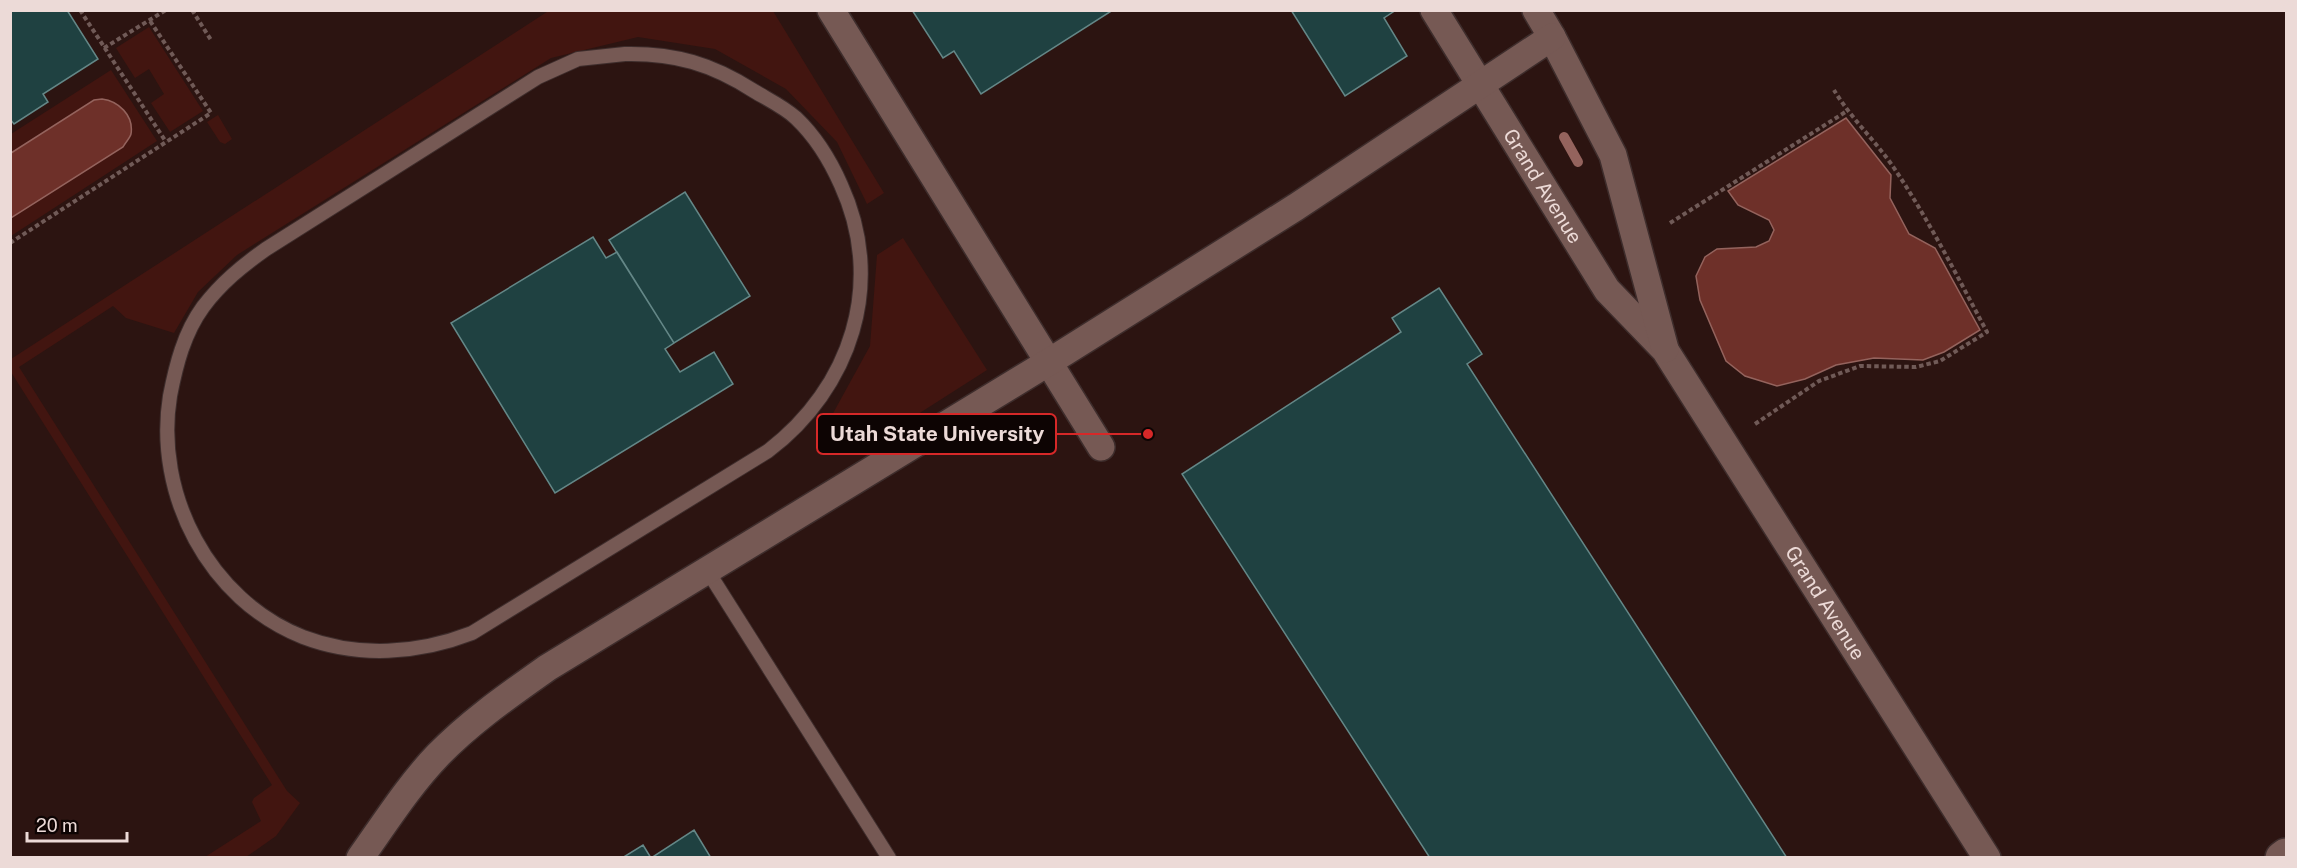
<svg xmlns="http://www.w3.org/2000/svg" width="2297" height="868" viewBox="0 0 2297 868" font-family="'Public Sans',sans-serif">
	<rect width="100%" height="100%" fill="#2c1411"/>
	<path fill="#421510" d="M550,10l223,1 111,182 -17,11 -30,-62 -51,-53 -71,-40 -77,-12 -87,21 -314,197 -39,37 -24,41 -48,-15 -13,-12 -94,61 268,424 13,12 -24,33 -30,21h-41l56,-36 -9,-19 2,-4 18,-13 -261,-413v-13z
		M149,27l54,84 -33,21 -19,-29 13,-9 -15,-25 -14,9 -19,-30z
		M111,70l46,71 -146,95v-102z
		M218,115l14,24 -7,5 -5,-2 -13,-20z
		M903,238l84,132 -133,85 -23,-38 39,-71 7,-91z"/>
	<path fill="#6e3029" stroke="#94635d" stroke-width="1.5" d="M102,99c16,2 32,16 29,35 -1,4 -6,9 -8,13l-112,71v-65l83,-53z
		M1846,118l45,57 -1,23 19,36 26,14 45,82 -36,22 -21,8 -49,-2 -38,7 -31,14 -28,7 -32,-10 -19,-15 -26,-61 -4,-24 9,-19 12,-8 39,-2 13,-6 5,-11 -5,-10 -31,-15 -10,-14z"/>
	<g fill="none" stroke-linecap="round" stroke-linejoin="round">
		<path stroke="#94635d" stroke-width="10" d="M1564,137l14,25"/>
	</g>
	<path fill="#1f4141" stroke="#648787" stroke-width="1.5" d="M10,10h57l31,49 -55,35 5,8 -34,22 -4,-5z
		M912,10h201l-132,84 -27,-43 -11,7z
		M1291,10h105l-12,8 23,38 -62,40z
		M685,192l65,104 -76,47 -65,-103z
		M593,237l13,21 11,-6 57,91 -9,6 15,23 34,-20 19,32 -178,109 -104,-170z
		M1439,288l43,66 -15,10 320,494h-357l-248,-384 219,-142 -9,-14z
		M694,830l17,28h-60z
		M643,845l8,13h-29z"/>
	<g fill="none" stroke-linecap="round" stroke-linejoin="round">
		<defs>
			<path id="service" d="M625,54c50,-1 87,10 129,37 13,8 30,16 42,27 20,19 34,42 45,67 45,98 10,203 -73,266l-296,182c-54,21 -114,25 -169,4 -94,-37 -149,-143 -133,-241 6,-31 14,-63 33,-89 18,-24 39,-41 63,-58l272,-172 40,-18z
				M707,570l182,288"/>
			<g id="minor">
				<path d="M831,10l270,437"/>
				<path id="s1" d="M1434,10l173,280 58,60 322,508"/>
				<path d="M1536,10l16,27 61,118 52,194"/>
				<path d="M360,858c25,-35 49,-73 78,-103 33,-34 71,-60 109,-87l502,-306 247,-155 256,-170"/>
			</g>
			<path id="secondary" d="M2282,858l4,-3"/>
		</defs>
		<use href="#service" stroke="#3e2d2c" stroke-width="16"/>
		<use href="#minor" stroke="#3e2d2c" stroke-width="30"/>
		<use href="#secondary" stroke="#3e2d2c" stroke-width="36"/>
		<path stroke="#705a57" stroke-width="4" stroke-dasharray="4.5 3" stroke-linecap="butt" d="M80,10l86,132
			M192,10l19,30
			M104,48l62,-38
			M1670,223l177,-112
			M10,243l201,-130 -61,-92
			M1755,424l64,-43 41,-15 56,1 24,-6 47,-29c-29,-54 -57,-110 -91,-161 -19,-29 -44,-51 -62,-81"/>
		<use href="#service" stroke="#765954" stroke-width="14"/>
		<use href="#minor" stroke="#765954" stroke-width="27"/>
		<use href="#secondary" stroke="#765954" stroke-width="33"/>
	</g>
	<g text-anchor="middle" stroke-width="4.5" stroke-linejoin="round" paint-order="stroke">
		<g font-size="20" fill="#ecdad7" stroke="#0d0403">
			<text dy="7" stroke="none"><textPath href="#s1" startOffset="207">Grand Avenue</textPath></text>
			<text dy="7" stroke="none"><textPath href="#s1" startOffset="712">Grand Avenue</textPath></text>
		</g>
	</g>
	<path fill="none" stroke="#d62828" stroke-width="2" d="M1148 434L1056 434"/>
	<circle fill="#d62828" stroke="#0d0403" stroke-width="2" cx="1148" cy="434" r="6"/>
	<rect fill="#0d0403" stroke="#d62828" stroke-width="2" x="817" y="414" width="239" height="40" rx="6"/>
	<g font-size="21" text-anchor="middle" font-weight="bold" fill="#ecdad7">
		<text x="937" y="441">Utah State University</text>
	</g>
	<rect width="2297" height="868" fill="none" stroke="#ecdad7" stroke-width="24"/>
	<path d="M27 832v9h100v-9" fill="none" stroke="#ecdad7" stroke-width="3"/>
	<text x="36" y="832" font-size="18" fill="#ecdad7" stroke="#0d0403" stroke-width="4.5" paint-order="stroke">20 m</text>
</svg>
